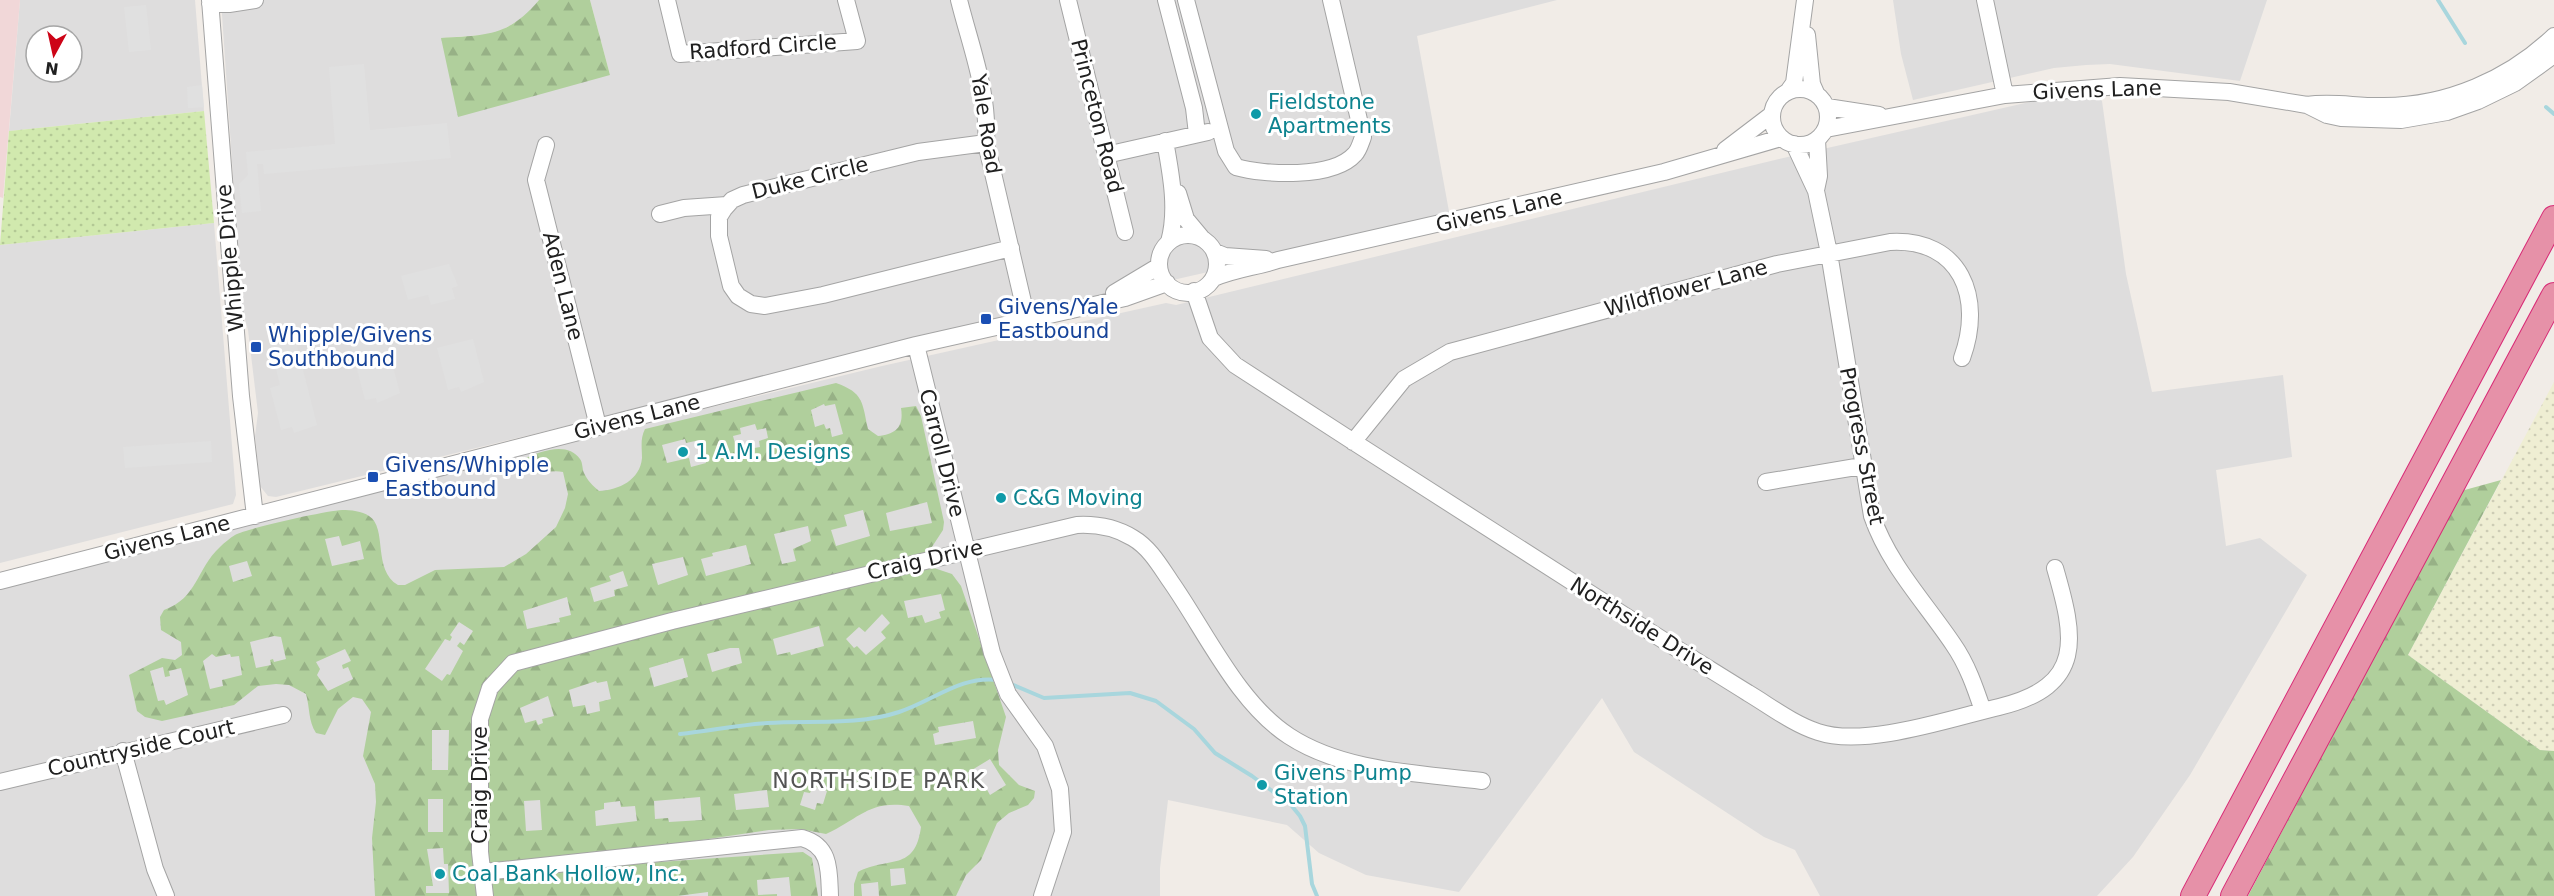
<svg xmlns="http://www.w3.org/2000/svg" width="2554" height="896" viewBox="0 0 2554 896" font-family="'DejaVu Sans',sans-serif">
	<defs>
		<pattern id="farmland-dots" width="8" height="8" patternUnits="userSpaceOnUse" patternTransform="scale(1.5)"><rect width="8" height="8" fill="#efeed3"/><path d="M2 2h.1M6 6h.1" fill="none" stroke="#cdccb5" stroke-width="1.8" stroke-linecap="round"/></pattern>
		<pattern id="grass-dots" width="8" height="8" patternUnits="userSpaceOnUse" patternTransform="scale(1.5)"><rect width="8" height="8" fill="#d1e9ae"/><path d="M2 2h.1M6 6h.1" fill="none" stroke="#b3c895" stroke-width="1.8" stroke-linecap="round"/></pattern>
		<pattern id="forest-firs" width="22" height="20" patternUnits="userSpaceOnUse" patternTransform="scale(1.5)"><rect width="22" height="20" fill="#b0cf9c"/><path d="M5 1l3.5 6h-7zM16 11l3.5 6h-7z" fill="#97b186"/></pattern>
	</defs>
	<rect width="100%" height="100%" fill="#f1ece7"/>
	<path fill="#dedddd" fill-rule="evenodd" d="M20,0h175l9,111 -195,20zM36,36h36v36h-36z
		M221,0h318l-13,16 -31,18 -53,4 168,37 -20,-75h967l-140,36 33,181 -405,92 -769,188 -8,-1 -8,-10 -5,-50 3,-23 -10,-83 -6,-22z
		M1893,0h374l-27,81 -130,-17 -24,1 -32,3 -141,32 -12,-46z
		M2094,94l8,7 24,173 26,118 131,-17 9,82 -76,13 10,76 34,-8 47,37 -117,200 -57,82 -36,39h-277l-25,-46 -31,-13 -130,-85 -32,-54 -143,194 -93,-17 -47,-22 -32,-28 -119,-25 -8,68v28h-1160v-309l613,-156 269,-65 284,-63 10,2 603,-146 259,-59z
		M214,223l22,272 -3,9 -233,59v-318z"/>
	<path fill="#f1d7d8" d="M0,0h20l-17,198 -3,-1z"/>
	<path fill="url(#farmland-dots)" d="M2554,382v369l-14,-1 -132,-95z"/>
	<path fill="url(#grass-dots)" d="M204,111l10,112 -214,22 9,-114z"/>
	<path fill="url(#forest-firs)" fill-rule="evenodd" d="M539,0h51l20,75 -152,42 -17,-79c45,-3 67,-1 98,-38z
		M836,383c28,10 26,19 32,46l10,7c18,-2 26,-9 23,-28l15,-2 5,10 23,106 -1,8 -17,26 5,11 21,7 9,12 45,131 -8,33 1,15 20,20 16,6 -1,7 -6,7 -19,8 -12,10 -16,37 -15,15 -10,21h-77l-1,-14 -17,2 1,12h-8v-12l4,-12c31,-16 57,0 63,-45l-12,-21c-41,-6 -49,13 -83,28l-26,-5 -31,1 -155,23 2,12 187,-13 9,6 6,38h-27l-2,-19 -32,3 1,15 19,-1v2h-69v-4l-31,4h-302l-3,-58 4,-36 -1,-18 -12,-28 8,-44 -9,-13 -9,-2 -15,12 -13,26 -9,-2c-8,-12 -6,-25 -10,-39l-17,-9 -13,-1 -18,2 -24,19 -72,16 -17,-4 -8,-6 -8,-36 33,-17 13,2 7,-5 -1,-13 -20,-12 -1,-13 4,-7c34,-12 32,-41 56,-63 4,-4 10,-9 15,-12 13,-7 90,-24 107,-25 9,0 20,1 27,6 19,12 3,54 29,69h7l30,-15 69,-3 22,-13 30,-27 9,-19 3,-14 -5,-22c-13,-3 -24,4 -38,0l-1,-13c16,-8 44,-18 56,0 3,4 2,10 4,14 3,7 9,13 15,18 20,-1 41,-11 43,-33 0,-11 -2,-19 3,-29zM824,404l1,2 10,-2 8,30 -11,3 -2,-9 -4,1 -2,-5 -9,3 -4,-17zM755,424l2,6 9,-2 2,10 -9,3 1,6 -23,4 -4,-15 8,-2 -1,-6zM685,439l1,4 14,-3 6,23 -15,4 -2,-9 -22,5 -5,-18zM927,502l5,21 -42,8 -4,-18zM863,510l7,26 -34,10 -5,-16 16,-4 -3,-11zM808,526l3,15 -18,8 3,12 -14,3 -8,-30zM339,536l3,10 18,-5 4,18 -32,7 -7,-27zM746,545l5,19 -45,12 -5,-17 12,-3 -1,-3zM683,557l5,18 -30,10 -6,-21zM247,561l5,15 -19,6 -4,-16zM623,571l5,15 -14,4 1,6 -21,6 -4,-14 21,-7 -2,-5zM941,594l4,16 -6,2 2,6 -16,5 -3,-8 -14,3 -4,-17zM567,597l4,18 -12,3 1,4 -33,7 -4,-18zM882,614l8,9 -9,9 5,6 -20,17 -9,-9 -3,2 -8,-9 13,-12 6,5zM459,622l14,9 -9,14 -4,-3 -3,4 6,5 -13,24 -3,-1 -5,7 -17,-12 20,-30 5,2 2,-4 -2,-2zM819,626l5,20 -33,9 -1,-3 -13,3 -4,-16zM274,636l7,1 5,22 -12,3 -1,-3 -3,1 1,5 -15,3 -6,-26zM730,648h9l3,15 -30,9 -5,-18zM345,649l6,12 -9,4 1,4 5,-2 5,12 -25,12 -11,-16 3,-6 -4,-7zM212,654l4,3 14,-3 1,3 8,-1 3,19 -20,5 1,6 -13,3 -7,-28zM683,658l5,19 -34,10 -5,-19zM163,667l2,10 5,-1 -1,-5 12,-3 7,27 -22,10 -2,-5 -6,1 -8,-30zM596,681l1,2 10,-2 4,18 -12,3 1,9 -13,3 -2,-9 -12,2 -4,-17zM548,696l6,20 -12,3 1,4 -5,2 -2,-5 -11,3 -5,-15zM973,721l3,17 -41,7 -2,-11 6,-2 -1,-5zM432,730h17l-1,40h-16zM990,759l16,26 -16,10 -8,-14 -7,4 -8,-12zM813,786l14,5 -4,13 -6,-1 -2,7 -15,-5 4,-13 6,1zM767,790l2,17 -33,3 -2,-16zM700,797l2,23 -33,2 -1,-4 -13,1 -1,-18zM428,799h15v33h-15zM540,800l2,30 -16,1 -2,-30zM620,801l1,6 14,-1 2,15 -41,5 -1,-15 9,-2v-6zM443,848l1,16h4l1,29h-23v-7h7l-6,-37zM904,868l2,16 -15,2 -1,-17z
		M2501,480l-93,175 132,95 14,1v145h-306l213,-405z"/>
	<path fill="#e0e0e0" d="M146,5l5,45 -22,2 -5,-45z
		M364,64l6,66 77,-7 4,35 -187,16 -1,-10h-6l4,47 -19,2 -3,-29 9,-9 -2,-23 89,-8 -6,-77z
		M202,85l2,22 -16,1 -1,-21z
		M449,264l9,22 -6,2 3,11 -24,6 -3,-10 -20,5 -7,-24z
		M384,333l16,60 -23,10 -1,-5 -11,2 -15,-58z
		M295,338l22,87 -23,8 -2,-6 -11,3 -11,-42 10,-3 -10,-41z
		M473,339l11,43 -23,10 -2,-5 -11,3 -11,-42z
		M211,441l1,21 -87,6 -2,-21z"/>
	<g fill="none" stroke-linecap="round" stroke-linejoin="round">
		<path stroke="#a8d6dd" stroke-width="4" d="M2438,0l27,43
			M2546,107l8,7
			M1011,684l33,14 86,-5 26,8 38,28 21,24 37,23 39,29 9,11 5,10 7,58 5,12
			M680,734c29,-3 58,-9 87,-11 43,-3 90,3 132,-11 34,-11 62,-37 99,-32"/>
		<defs>
			<path id="minor" d="M210,0l31,396 14,120
				M667,0l13,54 177,-13 -11,-41
				M959,0c12,48 30,92 27,143l41,176
				M1068,0l57,232
				M1166,0l28,108 3,26
				M1186,0l40,151 10,16c28,8 97,12 119,-13 4,-4 6,-12 8,-17l-32,-137
				M1985,0l20,95
				M210,4h19l26,-4
				M1807,35l5,49 4,9
				M1772 117a28 28 0 1 1 56 0a28 28 0 1 1-56 0Z
				M1789,90l5,-7 11,-83
				M2307,105c26,-4 51,2 77,1 63,0 125,-27 170,-70
				M1827,107l52,8
				M1826,129l179,-34 115,-9 109,6 78,13 20,10 14,3 60,2 46,-8 31,-11 37,-18 39,-28
				M1165,141c6,33 13,69 4,101
				M986,143l-68,9 -175,43 -11,5 -8,9 -5,8v19l12,50 7,10 13,8 14,2 58,-11 188,-47
				M1794,144l22,47 13,62 43,263c17,49 52,85 81,128 14,20 22,43 30,67
				M546,145l-10,35 62,246
				M1725,150l46,-35
				M1106,155l102,-23
				M1816,190l3,-14 -2,-36
				M1178,193l8,26 15,18
				M660,214l24,-6 43,-3
				M1159 264a29 29 0 1 1 58 0a29 29 0 1 1-58 0Z
				M1215,252l10,4 41,3
				M1214,278c21,-9 43,-11 64,-18l386,-88 117,-34
				M1194,291l16,47 25,27c130,85 261,168 392,252 40,26 81,51 121,76 22,13 45,31 70,39 47,16 134,-14 181,-25 87,-21 76,-70 56,-139
				M1114,293l45,-27
				M916,345l76,308 16,41 37,52 15,43 3,43 -21,64
				M1353,442l51,-63 46,-27 327,-88 113,-22c71,-4 94,56 72,116
				M1766,482l96,-16
				M0,581l916,-236 209,-47 42,-15
				M123,751l32,118 11,27
				M0,782l283,-67
				M484,872l318,-34c29,8 27,33 28,58
				M485,896l-5,-44v-133l10,-31 23,-25 159,-42 405,-96c20,-1 38,2 56,13 17,10 27,28 38,44 35,50 67,121 118,154 55,36 129,37 193,45"/>
			<path id="highway" d="M2193,896l361,-678
				M2233,896l321,-601"/>
		</defs>
		<use href="#minor" stroke="#a4a4a4" stroke-width="18"/>
		<use href="#highway" stroke="#d82a76" stroke-width="26"/>
		<use href="#minor" stroke="#fff" stroke-width="16"/>
		<use href="#highway" stroke="#e691a8" stroke-width="24"/>
	</g>
	<g fill="#0f9aa8" stroke="#fff" stroke-width="2">
		<circle cx="1256" cy="114" r="6"/>
		<circle cx="683" cy="452" r="6"/>
		<circle cx="1001" cy="498" r="6"/>
		<circle cx="1262" cy="785" r="6"/>
		<circle cx="440" cy="874" r="6"/>
	</g>
	<g fill="#1a4fb4" stroke="#fff" stroke-width="2">
		<rect x="980" y="313" width="12" height="12" rx="3"/>
		<rect x="250" y="341" width="12" height="12" rx="3"/>
		<rect x="367" y="471" width="12" height="12" rx="3"/>
	</g>
	<g text-anchor="middle" stroke-width="6" stroke-linejoin="round" paint-order="stroke">
		<g font-size="21" fill="#202020" stroke="#fff">
			<text transform="translate(763 47) rotate(-4)" y="7">Radford Circle</text>
			<text transform="translate(2097 90) rotate(-2)" y="7">Givens Lane</text>
			<text transform="translate(1097 116) rotate(76)" y="7">Princeton Road</text>
			<text transform="translate(986 124) rotate(81)" y="7">Yale Road</text>
			<text transform="translate(810 178) rotate(-14)" y="7">Duke Circle</text>
			<text transform="translate(1499 211) rotate(-13)" y="7">Givens Lane</text>
			<text transform="translate(230 258) rotate(-95)" y="7">Whipple Drive</text>
			<text transform="translate(563 286) rotate(76)" y="7">Aden Lane</text>
			<text transform="translate(1686 288) rotate(-15)" y="7">Wildflower Lane</text>
			<text transform="translate(637 417) rotate(-14)" y="7">Givens Lane</text>
			<text transform="translate(1862 446) rotate(79)" y="7">Progress Street</text>
			<text transform="translate(942 453) rotate(76)" y="7">Carroll Drive</text>
			<text transform="translate(167 538) rotate(-14)" y="7">Givens Lane</text>
			<text transform="translate(925 560) rotate(-13)" y="7">Craig Drive</text>
			<text transform="translate(1642 626) rotate(32)" y="7">Northside Drive</text>
			<text transform="translate(141 748) rotate(-13)" y="7">Countryside Court</text>
			<text transform="translate(480 785) rotate(-90)" y="7">Craig Drive</text>
		</g>
		<g font-size="21" fill="#0d838f" stroke="#fff" text-anchor="start">
			<text x="1268" y="109">Fieldstone<tspan x="1268" dy="24">Apartments</tspan></text>
			<text x="695" y="459">1 A.M. Designs</text>
			<text x="1013" y="505">C&amp;G Moving</text>
			<text x="1274" y="780">Givens Pump<tspan x="1274" dy="24">Station</tspan></text>
			<text x="452" y="881">Coal Bank Hollow, Inc.</text>
		</g>
		<g font-size="21" fill="#164399" stroke="#fff" text-anchor="start">
			<text x="998" y="314">Givens/Yale<tspan x="998" dy="24">Eastbound</tspan></text>
			<text x="268" y="342">Whipple/Givens<tspan x="268" dy="24">Southbound</tspan></text>
			<text x="385" y="472">Givens/Whipple<tspan x="385" dy="24">Eastbound</tspan></text>
		</g>
		<g font-size="22" letter-spacing="1.5" fill="#535353" stroke="#fff">
			<text x="879" y="788">NORTHSIDE PARK</text>
		</g>
	</g>
	<g transform="translate(54 54) rotate(188)"><circle r="28" fill="#ffffff" stroke="#a6a6a6" stroke-width="1.5"/>
	<path d="M0-4.5L10 22L0 15L-10 22Z" fill="#cd0417"/>
	<text y="-9" font-size="16" font-weight="bold" text-anchor="middle" fill="#202020">N</text>
	</g>
</svg>
